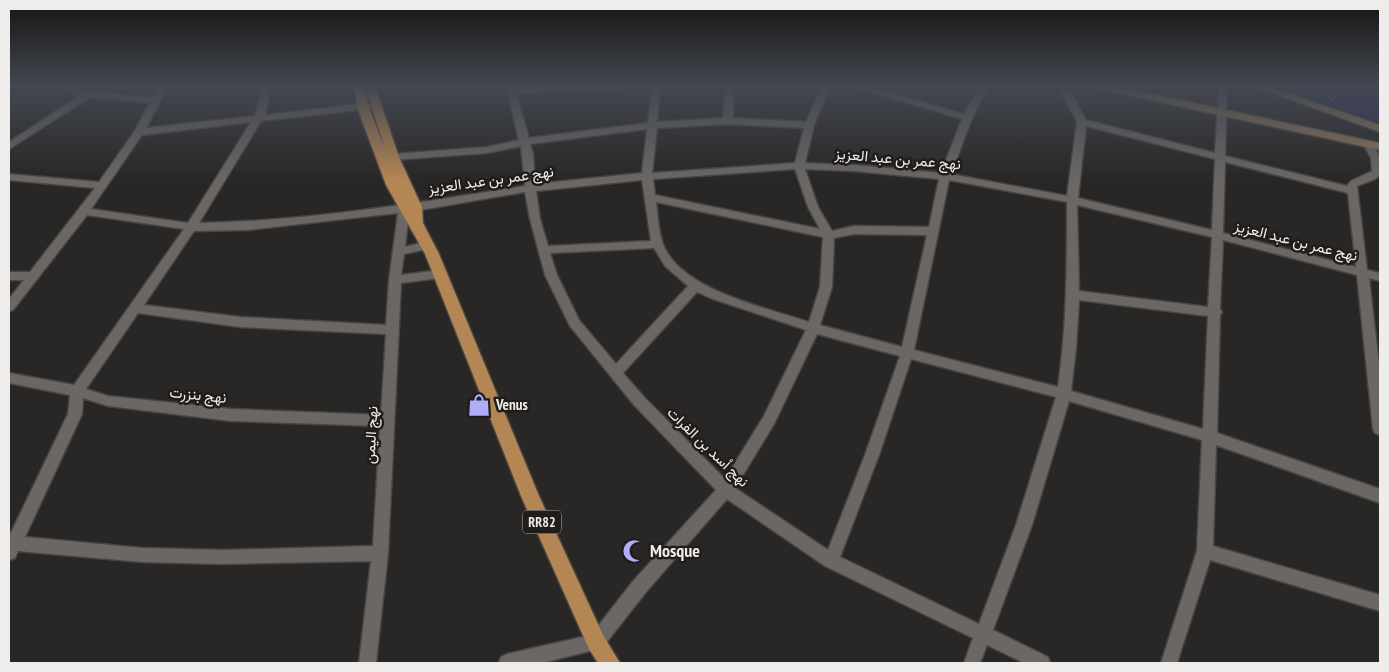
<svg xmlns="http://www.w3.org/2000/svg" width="1389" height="672" viewBox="0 0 1389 672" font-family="'PT Sans Narrow',Vazirmatn,sans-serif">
	<rect width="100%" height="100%" fill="#292725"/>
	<path fill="#312d5e" d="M1280,86h100v37z"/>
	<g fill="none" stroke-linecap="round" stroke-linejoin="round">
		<defs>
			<path id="street" d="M56,86h14l19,5 64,7 7,-12h8l-22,42 109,-12 8,-30h8l-6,29 110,-13 5,3 -5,3 -114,13 -62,102c109,-2 218,-20 326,-37l-4,-40 -34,7 -94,7 -5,-3 5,-3 94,-7 32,-7 -13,-54h121l-4,3 -107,4 13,45 119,-15 4,-37h8l-3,36 66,-4 3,-32h8l-1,32 73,4 16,-36h8l-16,39 -9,38 49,2 87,8 21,-54 -110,-33h14l98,28 16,-28h8l-16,32 -21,56 116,22 10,-74 -18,-36h8l19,34 129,33 4,-67h8l-2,70 122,30 4,-5 21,-10 -1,-13 -8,-14 5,-3 3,1 9,15v18l-5,4 -18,7 10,84 13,3v8l-11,-3 11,96v61l-5,-2 -2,-4 -16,-154 -134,-35 -3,69 2,3 -2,3 -3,118 163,56v14l-164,-58 -3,101 167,49v16l-170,-51 -33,103h-16l36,-112 5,-111 -133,-39 -37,124 -39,105 55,27 2,6h-26l-37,-18 -7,18h-16l9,-25 -148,-72 -98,-67 -81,93 -44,56 -60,15h-43l2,-6 6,-3 84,-19 43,-55 82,-90 -82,-85 -64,-79 -25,-51 -15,-56 -5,-27 -116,20 -4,35 23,-6 6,4 -2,3 -28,6 -3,21 39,-5 6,4 -6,4 -39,5 -13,270 -12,110h-17l12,-102 -148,3 -81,-2 -124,-11 -3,7 -6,2v-23l59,-123 2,-19 -61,-12v-10l65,12 110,-156 -97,-14 -74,95 -4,1v-12l15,-19h-15v-8h21l65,-84 -86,-8v-6l90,8 35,-50 16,-29 -60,-6 -81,52v-7l72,-47zM251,122l-63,101 -97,-14 51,-74zM728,124l76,4 -9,35 -143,10 5,-45zM1086,126l129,33 -3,71 -134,-32zM647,129l-5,44 -107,11 -2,-30 -3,-10zM1225,162l123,31 8,74 -133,-34zM795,169l13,38 12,22 -165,-34 -2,-16zM805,169l49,2 85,8 -10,48 -75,-1 -22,5 -14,-24zM642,180l9,61 -103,5 -8,-27 -4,-28zM949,180l118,22c0,63 0,123 -9,185l-144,-37zM656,202l167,35 -3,50 -11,35c-42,-14 -129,-32 -146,-78 -5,-13 -5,-29 -7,-42zM1077,205l135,32 -4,70 -129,-16zM398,213l-9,67 -3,45 -146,-8 -96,-12 50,-74 54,-1zM854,234l73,1 -25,112 -82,-22 12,-38 2,-49zM654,248l11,18 23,20 -72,78 -37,-44 -22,-45 -7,-22zM697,292l16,7 93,31 -42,86 -39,63 -81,-82 -21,-24zM1079,300l129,16 -5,113 -132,-38 5,-43zM138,313l102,14 146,7 -5,81 -150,-6 -123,-13 -22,-7zM817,334l83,22 -35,99 -37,95 -93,-62 39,-64zM911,359l145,38 -40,128 -37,99 -139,-67 39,-102zM83,398l25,8 123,15 149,5 -7,120 -150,4 -81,-2 -117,-11 57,-123z"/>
			<path id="secondary" d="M1094,86h20l266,57v7l-281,-61z
				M1253,86h15l112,39v7z"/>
			<path id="primary" d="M354,86h10l5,21 16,42 -20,-63h10l24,71 23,50 1,16 16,31 100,242 64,139 17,28h-22l-9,-14 -68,-153 -96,-242 -39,-69 -29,-78z"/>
		</defs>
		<use href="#street" stroke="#474543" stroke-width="3"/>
		<use href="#secondary" stroke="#474543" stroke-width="3"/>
		<use href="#primary" stroke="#474543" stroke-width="3"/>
		<path stroke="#6d6b69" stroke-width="2" stroke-dasharray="3 2" stroke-linecap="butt" d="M1331,101l12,-15"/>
		<use href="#street" fill="#6a6765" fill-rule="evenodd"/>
		<use href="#secondary" fill="#8f765c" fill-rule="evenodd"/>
		<use href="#primary" fill="#b48654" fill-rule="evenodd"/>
	</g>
	<linearGradient id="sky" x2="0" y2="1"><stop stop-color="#171514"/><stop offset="0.48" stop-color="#434751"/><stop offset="1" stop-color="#434751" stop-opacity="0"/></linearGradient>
	<rect width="1389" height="180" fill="url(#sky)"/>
	<defs>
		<symbol id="shop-bare" viewBox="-9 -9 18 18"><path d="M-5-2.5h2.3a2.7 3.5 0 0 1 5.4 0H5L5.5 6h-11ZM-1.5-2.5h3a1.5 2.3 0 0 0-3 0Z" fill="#b0aefa" stroke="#201d1b" stroke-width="2.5" paint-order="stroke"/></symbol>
		<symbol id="mosque-bare" viewBox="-9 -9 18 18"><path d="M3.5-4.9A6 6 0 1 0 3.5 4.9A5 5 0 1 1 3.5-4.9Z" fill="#b0aefa" stroke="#201d1b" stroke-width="2.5" paint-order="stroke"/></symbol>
	</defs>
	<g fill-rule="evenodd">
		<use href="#shop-bare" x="463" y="389" width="32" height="32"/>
		<use href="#mosque-bare" x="618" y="535" width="32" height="32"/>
	</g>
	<g text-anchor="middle" stroke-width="5" stroke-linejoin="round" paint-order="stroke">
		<rect fill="#201d1b" stroke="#b0afad" stroke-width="1" x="523" y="510.5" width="38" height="23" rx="4"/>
		<g font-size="14" font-weight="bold" fill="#eeedeb">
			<text x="542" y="527">RR82</text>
		</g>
		<g font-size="15" fill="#eeedeb" stroke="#201d1b">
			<text transform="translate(898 159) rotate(5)" y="5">نهج عمر بن عبد العزيز</text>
			<text transform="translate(491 180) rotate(-8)" y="5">نهج عمر بن عبد العزيز</text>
			<text transform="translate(1296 241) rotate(14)" y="5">نهج عمر بن عبد العزيز</text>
			<text transform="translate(198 395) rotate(6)" y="5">نهج بنزرت</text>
			<text transform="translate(371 435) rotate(-87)" y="5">نهج اليمن</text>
			<text transform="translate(708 447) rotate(44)" y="5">نهج أسد بن الفرات</text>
		</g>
		<g font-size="15" font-weight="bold" fill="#eeedeb" stroke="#201d1b" text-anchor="start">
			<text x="496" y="410">Venus</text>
		</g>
		<g font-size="18" font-weight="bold" fill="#eeedeb" stroke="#201d1b" text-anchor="start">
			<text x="650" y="557">Mosque</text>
		</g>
	</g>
	<rect width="1389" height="672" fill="none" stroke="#eeedeb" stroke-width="20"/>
</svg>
